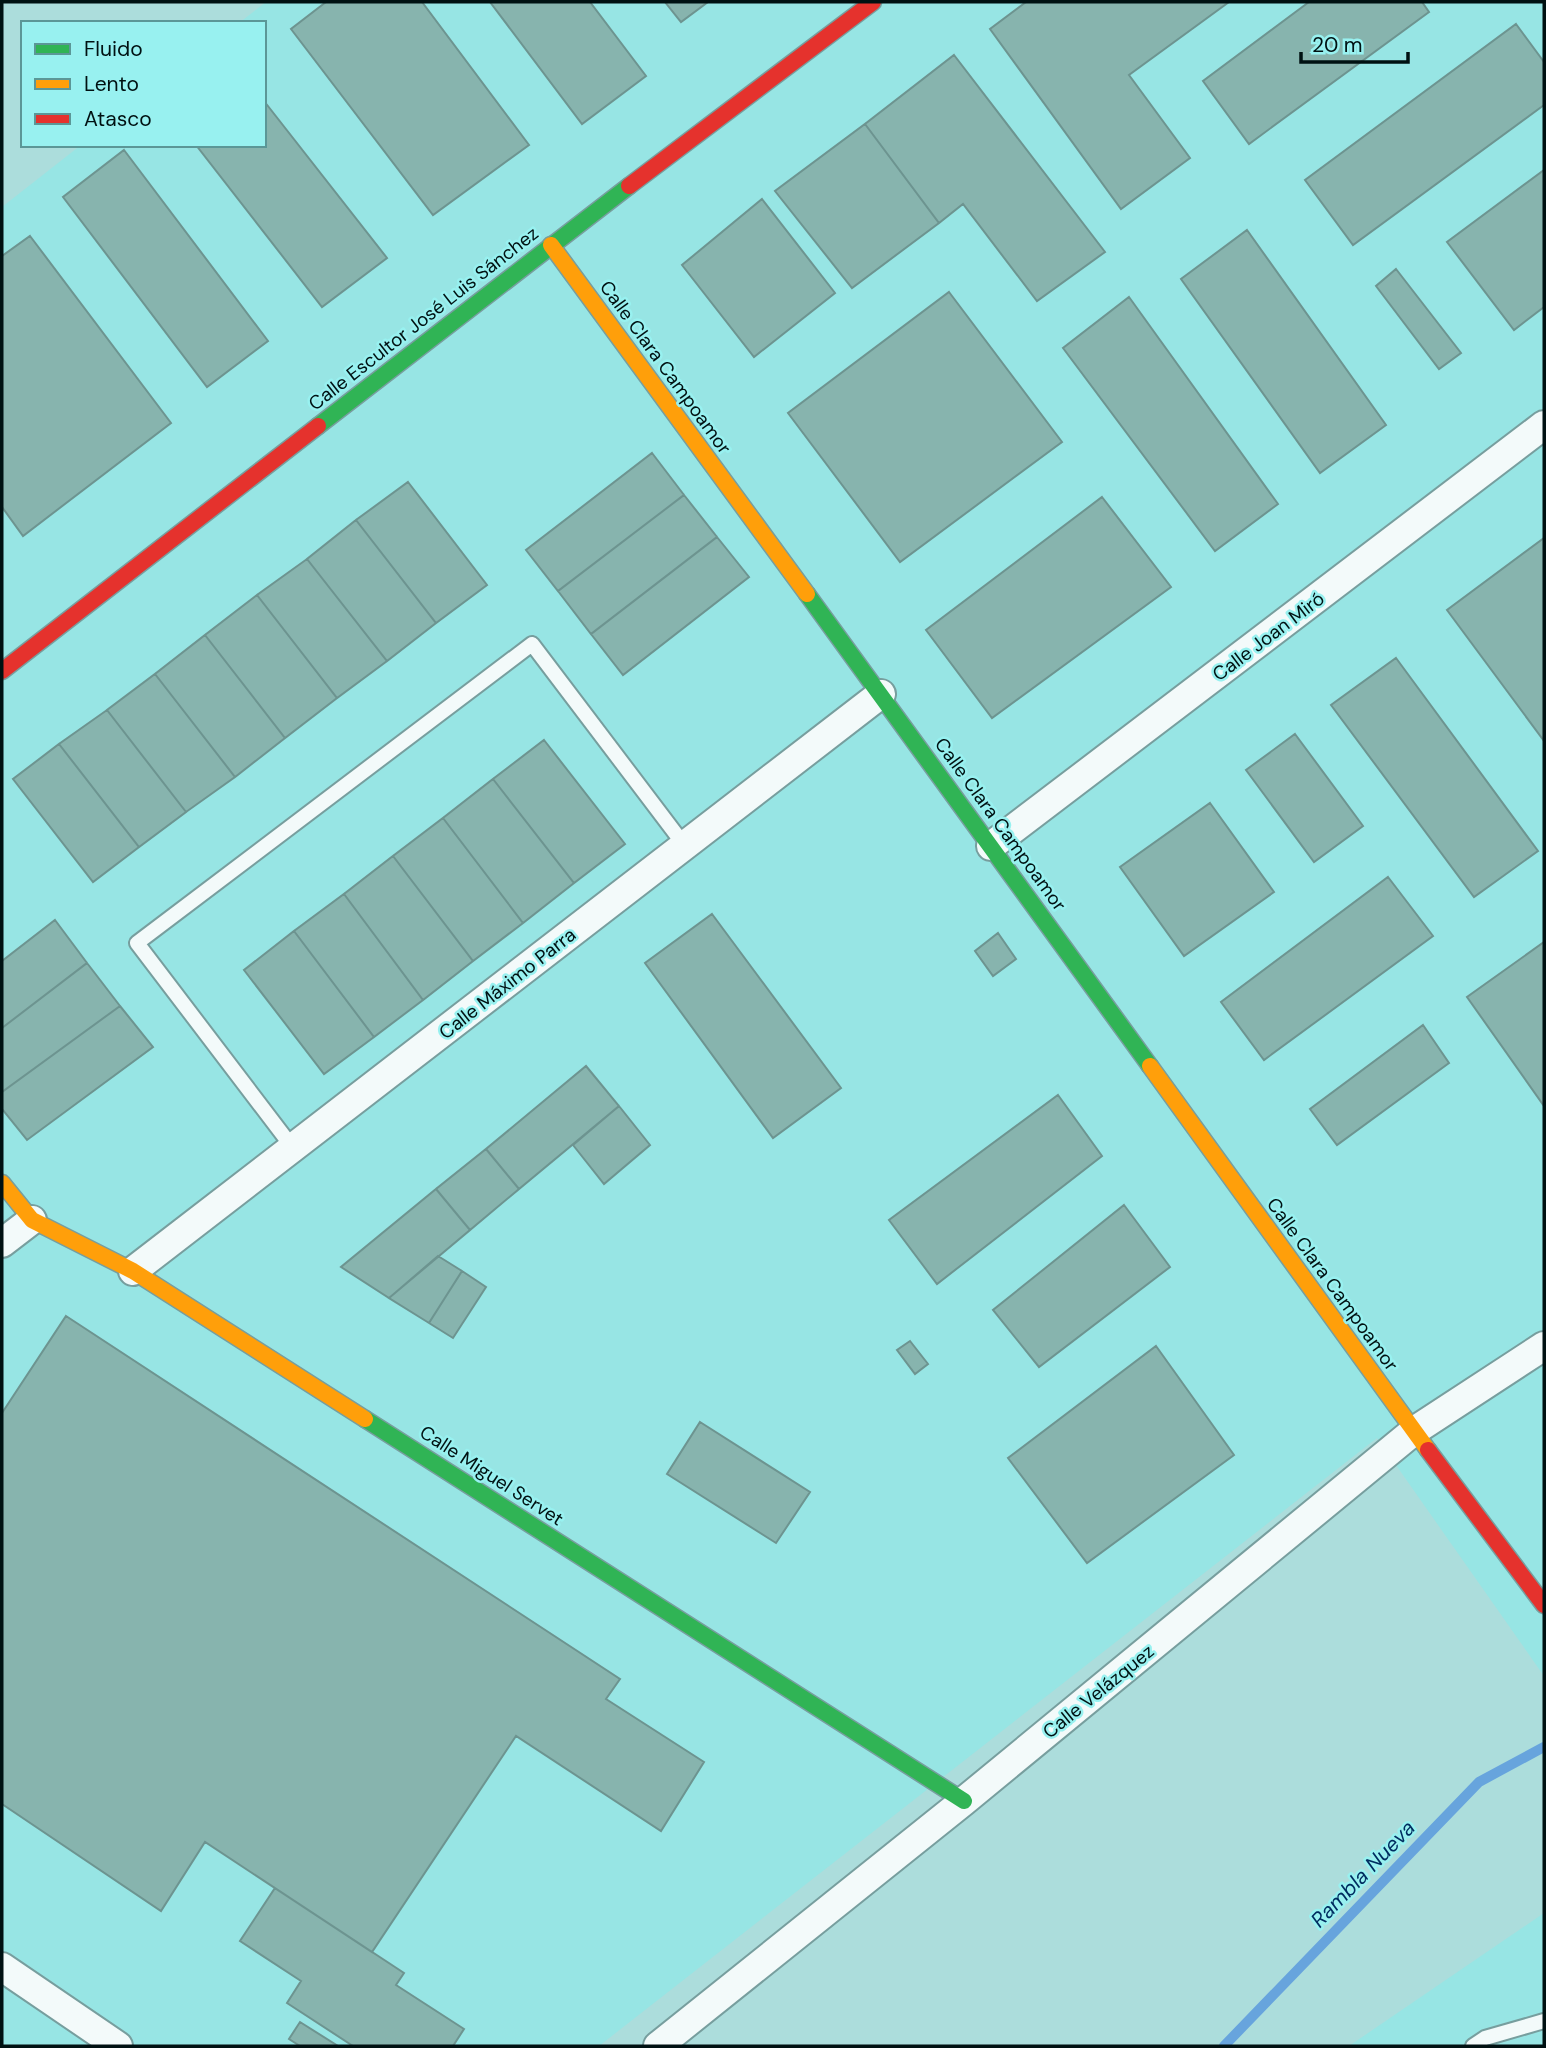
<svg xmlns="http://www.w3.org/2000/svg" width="1546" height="2048" viewBox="0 0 1546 2048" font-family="'DM Sans',sans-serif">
	<rect width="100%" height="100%" fill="#acdddc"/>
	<path fill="#97e5e4" d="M266,2h1276l2,2v1672l-167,-238 -778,608h-597v-1839l79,-62h183v-122h-25z
		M1544,1913v133h-195z"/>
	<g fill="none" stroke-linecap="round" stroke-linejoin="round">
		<path stroke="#67a4dd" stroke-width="10" d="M1224,2046l255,-264 65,-35"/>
	</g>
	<path fill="#87b4ae" stroke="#6d9490" stroke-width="2" d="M326,2h96l107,143 -96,70 -142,-186z
		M490,2h100l56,74 -64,48z
		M665,2h43l-27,20z
		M1026,2h203l-100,73 61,83 -69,51 -131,-180z
		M1309,2h113l7,10 -180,132 -46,-63z
		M1516,24l28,38v43l-191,140 -48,-65z
		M954,55l151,197 -68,49 -74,-97 -24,19 -74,-99z
		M264,101l123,157 -65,49 -126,-162h68z
		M865,124l74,99 -87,65 -77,-97z
		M124,150l144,191 -61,46 -144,-190z
		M1544,170v137l-30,23 -67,-88z
		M762,199l73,94 -81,64 -72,-92z
		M1247,230l139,195 -66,48 -139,-194z
		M30,236l141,187 -148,113 -21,-29v-251z
		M1396,269l65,84 -22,16 -63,-83z
		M949,292l113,150 -162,120 -112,-149z
		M1129,297l149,207 -63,47 -152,-203z
		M652,453l32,42 -126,96 -32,-41z
		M408,482l79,103 -51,38 -80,-103z
		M684,495l33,42 -126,97 -33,-43z
		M1102,497l69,90 -179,131 -66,-88z
		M356,520l80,103 -49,38 -80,-102z
		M717,537l32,40 -126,98 -32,-41z
		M1544,538v203l-97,-131z
		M307,559l80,102 -50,37 -80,-103z
		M257,595l80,103 -52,40 -80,-103z
		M205,635l80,103 -50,39 -80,-103z
		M1396,658l142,193 -64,46 -143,-192z
		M155,674l80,103 -49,35 -79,-102z
		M107,710l79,102 -47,35 -80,-103z
		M1295,734l68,92 -49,36 -68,-92z
		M544,740l81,104 -51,39 -81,-104z
		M59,744l80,103 -46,35 -80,-103z
		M493,779l81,104 -51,40 -80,-105z
		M1210,803l64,89 -90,64 -64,-89z
		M443,818l80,105 -50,38 -80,-105z
		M393,856l80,105 -50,39 -79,-106z
		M1388,877l45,59 -169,124 -43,-58z
		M344,894l79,106 -49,37 -80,-106z
		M712,914l129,174 -68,50 -128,-175z
		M55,920l32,43 -85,65v-67z
		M294,931l80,106 -50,37 -80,-104z
		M998,933l18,26 -23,17 -18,-25z
		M1544,942v164l-77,-109z
		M87,963l33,43 -118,86v-64z
		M120,1006l33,41 -126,93 -25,-31v-17z
		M1423,1025l26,38 -112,82 -27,-36z
		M586,1066l33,40 -100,83 -33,-40z
		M1058,1095l44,61 -165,128 -48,-64z
		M619,1106l31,39 -46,39 -31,-39z
		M486,1149l33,40 -49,41 -34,-41z
		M436,1189l34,41 -81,68 -48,-31z
		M1124,1205l46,62 -131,100 -46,-57z
		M438,1256l24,15 -33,52 -40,-25z
		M462,1271l24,16 -33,51 -24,-15z
		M66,1316l554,363 -14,20 98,63 -43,69 -145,-95 -144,216 -167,-110 -44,69 -159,-107v-391z
		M910,1341l18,23 -13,10 -18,-24z
		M1156,1346l78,109 -147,108 -79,-105z
		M700,1422l110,70 -34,51 -109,-69z
		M275,1888l129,85 -8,12 68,44 -11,17h-100l-66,-43 14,-22 -61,-40z
		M300,2022l38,24h-38l-11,-7z"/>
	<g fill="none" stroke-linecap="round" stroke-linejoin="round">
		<defs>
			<path id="lane" d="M293,1148l-156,-205 395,-299 153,202
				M1473,2046l12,-8 59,-17"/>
			<path id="street" d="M991,846l553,-421
				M2,1243l30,-23
				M133,1271l748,-577
				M2,1967l116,79
				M658,2046l306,-245 450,-370 130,-85"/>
			<path id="fast" d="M318,426l311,-240
				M807,594l343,472
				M365,1419l599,382"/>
			<path id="slow" d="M551,245l256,349
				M1150,1066l278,384
				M2,1183l30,37 101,51 232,148"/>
			<path id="jam" d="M629,186l244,-184
				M2,671l316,-245
				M1428,1450l116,155"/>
		</defs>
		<use href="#lane" stroke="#779e9e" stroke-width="18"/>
		<use href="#street" stroke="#779e9e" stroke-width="32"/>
		<use href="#fast" stroke="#779e9e" stroke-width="19"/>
		<use href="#slow" stroke="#779e9e" stroke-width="19"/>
		<use href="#jam" stroke="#779e9e" stroke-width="19"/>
		<use href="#lane" stroke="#f3fafa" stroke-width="14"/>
		<use href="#street" stroke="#f3fafa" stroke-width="28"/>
		<use href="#fast" stroke="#30b455" stroke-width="16"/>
		<use href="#slow" stroke="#ff9f0a" stroke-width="16"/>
		<use href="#jam" stroke="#e5322d" stroke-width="16"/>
	</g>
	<g text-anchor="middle" stroke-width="5" stroke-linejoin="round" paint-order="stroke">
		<g font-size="19" fill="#001112" stroke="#98f1f0">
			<text transform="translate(423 318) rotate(-38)" y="7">Calle Escultor José Luis Sánchez</text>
			<text transform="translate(666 367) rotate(54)" y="7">Calle Clara Campoamor</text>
			<text transform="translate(1268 636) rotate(-37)" y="7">Calle Joan Miró</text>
			<text transform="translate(1001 824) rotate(54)" y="7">Calle Clara Campoamor</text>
			<text transform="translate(507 983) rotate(-38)" y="7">Calle Máximo Parra</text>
			<text transform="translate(1333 1284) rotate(54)" y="7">Calle Clara Campoamor</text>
			<text transform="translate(492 1475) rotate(33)" y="7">Calle Miguel Servet</text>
			<text transform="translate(1098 1691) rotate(-39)" y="7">Calle Velázquez</text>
		</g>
		<g font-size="21" font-style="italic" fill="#002d60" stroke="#98f1f0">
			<text transform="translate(1363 1874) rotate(-46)" y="7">Rambla Nueva</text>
		</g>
	</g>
	<rect width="1546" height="2048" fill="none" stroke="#001112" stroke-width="7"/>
	<rect x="21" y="21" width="245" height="126" fill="#98f1f0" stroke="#5b9797" stroke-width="2"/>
	<rect x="35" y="44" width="35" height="10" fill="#30b455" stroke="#5b9797" stroke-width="2"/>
	<text x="84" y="56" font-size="21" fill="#001112">Fluido</text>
	<rect x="35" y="79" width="35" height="10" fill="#ff9f0a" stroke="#5b9797" stroke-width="2"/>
	<text x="84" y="91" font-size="21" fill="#001112">Lento</text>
	<rect x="35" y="114" width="35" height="10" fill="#e5322d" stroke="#5b9797" stroke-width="2"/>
	<text x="84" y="126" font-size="21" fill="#001112">Atasco</text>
	<path d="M1301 52v10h107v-10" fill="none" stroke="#001112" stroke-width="3.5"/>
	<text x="1312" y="52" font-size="21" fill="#001112" stroke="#98f1f0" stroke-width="5" paint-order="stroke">20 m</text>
</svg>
